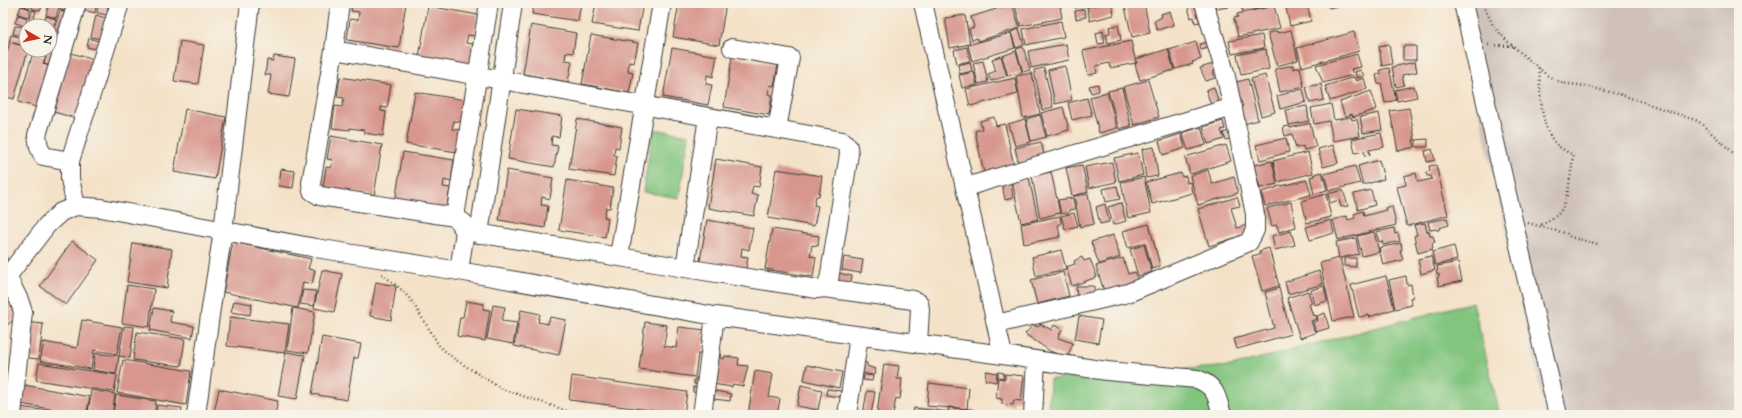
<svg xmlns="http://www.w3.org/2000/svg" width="1742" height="418" viewBox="0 0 1742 418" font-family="Cardo,serif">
	<rect width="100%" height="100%" fill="#f7f3e8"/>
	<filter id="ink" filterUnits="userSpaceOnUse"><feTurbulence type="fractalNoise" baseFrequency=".025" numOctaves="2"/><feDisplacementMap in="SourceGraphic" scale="8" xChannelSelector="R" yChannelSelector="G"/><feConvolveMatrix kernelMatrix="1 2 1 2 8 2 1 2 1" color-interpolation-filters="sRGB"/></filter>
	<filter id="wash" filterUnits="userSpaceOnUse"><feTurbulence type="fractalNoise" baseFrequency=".012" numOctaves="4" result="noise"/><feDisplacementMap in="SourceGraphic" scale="16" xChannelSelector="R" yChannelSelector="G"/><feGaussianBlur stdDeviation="0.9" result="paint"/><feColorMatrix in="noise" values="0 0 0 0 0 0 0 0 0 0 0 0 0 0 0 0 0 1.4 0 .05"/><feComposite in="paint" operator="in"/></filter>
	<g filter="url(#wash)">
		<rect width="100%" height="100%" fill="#f4e2c8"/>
		<path fill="#cfc1ba" d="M1455,3h284v412h-193z"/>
		<path fill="#82c57f" stroke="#4f704e" d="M653,129l36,6 -10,63 -36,-6z
			M1473,302l27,113h-452l2,-36 181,-13z"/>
		<g id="blocks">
			<path fill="#d7978e" d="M21,3h11l-2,5 -9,-3z
				M34,3h8l-1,7 -9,-1z
				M49,3h11l-4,15 -10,-3z
				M62,3h10l-3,9 -9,-2z
				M84,3l12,3 -1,7 -12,-3z
				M352,3h54l-7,45 -52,-8 3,-21 8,1 1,-8 -8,-1z
				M462,3h18l-1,4z
				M534,3h47l-3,18 -46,-7z
				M596,3h47l-5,28 -46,-7z
				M679,3h47l-7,42 -46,-8z
				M1014,3h47l1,4h-2l2,11 -41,8z
				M1074,3h5l1,4 -5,1z
				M1082,3h16v1l-15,3z
				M1108,3h4l2,12 -24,6 -3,-14z
				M1124,3h20l6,30 -18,4z
				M1187,3h13l3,11 -5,2 2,6 -5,1 -1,-6 -3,1z
				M1215,3h13l1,4 -13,2z
				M1241,3h41v1l-39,8z
				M1285,3h22l4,18 -21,5z
				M1327,3h21v1l-19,4z
				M1390,3h13v3l-4,1v-2l-8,1z
				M98,4l10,2 -1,9 -10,-2z
				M1012,4l8,24 -42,13 -1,-3 -5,2 -3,-11 5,-2 -3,-10z
				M21,6l9,3 -2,8 -10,-3z
				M428,6l50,9 -3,21 -7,-1 -2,8 7,1 -3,22 -51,-9z
				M1274,6l6,22 -42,9 -4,-19 4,-1 -1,-3z
				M1084,9l2,8 -10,2 -1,-8z
				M32,10l4,1 -3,11 -4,-1z
				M60,11l9,2 -6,19 -9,-3z
				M1170,11l4,14 -17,5 -3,-9 8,-4 -1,-3z
				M18,15l9,3 -2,8 -10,-3z
				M96,15l10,3 -5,21 -10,-2z
				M965,15l5,29 -20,4 -5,-30z
				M46,16l10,3 -4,11h-2v-4h-7z
				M1061,21l3,16 -38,8 -3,-16z
				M27,23l9,3h-10z
				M531,25l45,8 -3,20 -7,-1 -1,8 7,1 -4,21 -45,-8z
				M1118,25l3,15 -13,3 -2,-9 4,-1 -1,-6z
				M15,26l9,1 -1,9 -10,-2z
				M1019,29l5,16 -8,3 -5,-16z
				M26,30v16l-4,-1z
				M1291,30l7,30 -21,6 -9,-33 9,-2 1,2z
				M53,31l10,3 -9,33 -10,-3 4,-14h2z
				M1103,31l2,12 -7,1 -2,-11z
				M1354,32l5,19 -57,16 -5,-19z
				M1011,33l4,15 -43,13 -4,-16z
				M11,35l11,3 -1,7 -12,-3z
				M591,35l47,8 -4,20 -5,-1 -1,10 5,1 -4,20 -47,-9z
				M1262,35l2,13 -32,6 -3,-13z
				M89,38l9,3 -2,8 -9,-2z
				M180,41l24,4 -6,39 -24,-3z
				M1131,41l5,22 -26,5 -1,-5 -13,3 1,7 -9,2 -5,-24z
				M1211,41l1,6 -11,3 -1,-6z
				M10,42l16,5v3h2l-14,49 -11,-3v-31z
				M1196,42l5,17 -9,3 1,2 -18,5 -6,-19z
				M1066,44l3,16 -38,8 -3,-17z
				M1389,44l3,20 -10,2 -3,-20z
				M1403,46h13v14h-13z
				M967,47l3,14 -13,3 -3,-14z
				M1023,47l7,23 -7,2 -7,-23z
				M672,48l45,8 -4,21 -6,-2 -1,9 6,1 -4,20 -45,-8z
				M1168,49l6,21 -34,10 -5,-16 2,-1 -1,-4z
				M1266,49l3,20 -28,6 -4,-20z
				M35,50h11l-1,5 -10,-4z
				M1016,51l6,21 -14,4 -6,-20z
				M33,53l13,4 -3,7 12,4 -12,41 -25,-7z
				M71,53l24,7 -17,59 -24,-7z
				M1357,54l4,13 -10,2 2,6 -30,8 -7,-18z
				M274,56l21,3 -6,38 -21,-3 3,-19h-6l2,-15 6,1z
				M1001,56l6,20 -16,5 -3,-7 8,-3 -4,-12z
				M732,57l46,8 -4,21 -4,-1 -2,9 4,1 -3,20 -45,-8z
				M983,61l5,21 -10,2 -5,-21z
				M970,62l2,9 -12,3 -2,-9z
				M1415,62l2,10 -15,3 2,10 -8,2 -4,-20z
				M1213,64l3,7 -3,1 2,6 -9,3 -6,-13z
				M1293,65v4l7,-2 4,20 -24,5 -5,-23z
				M1065,66l7,34 -17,4 -7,-34z
				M1044,68l9,39 -11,3 -8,-40z
				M1389,68l7,32 -11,3 -4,-20 -3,1 -2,-9 5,-1 -1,-4z
				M1361,70l3,6 -7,2 -2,-6z
				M974,72l3,13 -15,3 -3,-13z
				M1032,73l8,41 -17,4 -7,-42z
				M1265,75l10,37 -14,4 -10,-37z
				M340,77l51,8 -4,23 -6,-1v4l5,1 -3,24 -19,-3v-3l-14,-2v2l-18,-2 3,-22 7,1 2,-9 -7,-1z
				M1354,77l2,4 8,-3 3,11 -37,12 -5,-15z
				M1015,78l3,16 -48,12 -4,-17z
				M1248,79l10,41 -14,4 -11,-41z
				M1148,80l11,37 -25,8 -11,-38z
				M1098,84l1,7 -8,2 -2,-7z
				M1321,84l3,16 -14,3 -4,-16z
				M1414,86l3,11 -20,4 -2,-11z
				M1214,87l5,16 -8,2 -5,-15z
				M1122,88l9,38 -12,3 -11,-38z
				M1303,89l3,13 -26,7 -3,-13z
				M1371,91l6,18 -24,8 -1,-3 -7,3 -5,-15z
				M415,92l50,8 -3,22 -8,-1 -2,8 9,1 -4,22 -51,-8z
				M1107,92l10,36 -18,5 -9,-36z
				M1087,98l5,17 -20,5 -4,-17z
				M1331,104l3,16 17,-3 1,3 5,-1 3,17 -27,5 -4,-20 -15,3 -3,-16z
				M1307,106l2,15 -20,4 -3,-15z
				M1063,107l6,23 -22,6 -6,-23z
				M1409,108l6,32h-2l2,7 -17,4 -8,-40z
				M185,109l41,8 -11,62 -41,-7z
				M516,109l46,7 -3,21 -7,-1 -1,9 7,1 -4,21 -46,-8z
				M1379,113l3,17 -19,3 -3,-16z
				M1040,115l6,22 -15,4 -5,-22z
				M994,117l2,9 9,-2 10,47 -30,7 -10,-47 7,-2 -2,-8z
				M577,119l45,8 -3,21 -4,-1 -1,8 3,1 -3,20 -45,-7z
				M1025,119l6,23 -16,4 -4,-15h-1l-2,-7z
				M1223,121l2,8 -4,1 3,9 -16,5 -5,-17z
				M1310,123l6,24 -12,3 -1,-4 -7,2 -4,-14 -7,2 -2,-9 7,-1v2z
				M1201,127l5,18 -18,5 -6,-17z
				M1232,130l2,7 -8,3 -3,-7z
				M1381,133l3,14 -15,3 1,5 -5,1 -1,-5 -9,2 -3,-14z
				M1181,134l4,14 -22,7 -4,-14z
				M331,136l51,9 -8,51 -51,-9 3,-20 5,1 2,-8 -6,-1z
				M1286,138l3,14 -29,8 -4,-15z
				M1428,139v8h-12v-7z
				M1041,142l4,16 -26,7 -4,-17z
				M1226,145l5,16 -41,13 -5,-17z
				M1333,145l5,18 -15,4 -5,-18z
				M1154,147l4,29 -12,2 -4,-29z
				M1432,149l3,11 -8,2 -2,-11z
				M403,152l51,8 -3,22 -7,-2 -1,7 7,1 -4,23 -51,-9z
				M1308,152l5,21 -35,9 -5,-21z
				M1138,153l5,22 -24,6 -5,-23z
				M716,159l46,8 -3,20 -6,-1 -2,8 7,1 -4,21 -46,-8z
				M1379,160l5,19 -21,6 -5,-19z
				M1272,161l5,23 -17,4 -6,-23z
				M1112,162l4,20 -27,6 -4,-21z
				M1082,165l6,27 -16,4 -6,-28z
				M1436,165l12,50 -41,11 -10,-39 9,-2 -2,-9 12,-3 2,9 14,-3 -1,-3h-4l-1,-4 4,-1 -1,-5z
				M1355,166l5,17 -31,8 -5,-17z
				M281,169l14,2 -2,17 -14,-2z
				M776,169l46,7 -3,20h-3l-2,9 4,1 -4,20 -46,-8z
				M507,170l46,8 -3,21 -8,-2 -1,8 7,1 -3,22 -46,-8z
				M1208,170l4,14 22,-7 4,16 -40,12 -8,-29z
				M1051,172l9,41 -20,5 -8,-42z
				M1322,172l5,18 -13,4 -4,-17 4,-1 -1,-1z
				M1181,173l1,4 4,-1 1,7 3,-1 2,11 -40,11 -6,-22z
				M1144,177l7,36 -23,5 -7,-36z
				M1029,178l9,41 -17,4 -9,-42z
				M567,180l46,8 -3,20h-4l-2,9 4,1 -3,19 -46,-7z
				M1307,180l4,15 -46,11 -4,-14 15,-4v-1z
				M1011,182l2,16 -8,2 -3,-16z
				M1117,186l3,13 -14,3 -3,-13z
				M1343,190l5,16 -7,1 -2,-7 -9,3 -2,-9z
				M1371,190l4,15 -17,5 -4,-16z
				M1088,194l6,30 -14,3 -6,-31z
				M1326,194l5,23 -24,6 -5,-22z
				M1237,197l3,9 -9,2 6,20 10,-3 3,8 -41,13 -11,-37z
				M1073,198l2,11 -6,1v2l-8,2 -3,-14z
				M1291,202l5,25 -17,5 -2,-7 -5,1 -5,-18z
				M1121,203l5,18 -13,4 -5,-18z
				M1105,204l4,18 -9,2 -4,-17z
				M1392,206l4,19 -58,15 -5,-20 14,-4 1,4 7,-2 -1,-4 9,-3 1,5 22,-6 -1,-2z
				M1074,213l4,13 -13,3 -4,-13z
				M1060,216l1,8h-3l2,13 -36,7 -3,-20z
				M1447,218l2,7 -10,3v2h-3v-1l-6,1 -2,-8z
				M707,220l46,8 -4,22 -7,-2 -1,8 7,1 -3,18 -46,-8z
				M1331,220l3,13 -24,7 -4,-13z
				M1425,223l2,9 2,-1 1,5h3l2,6 -3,1 1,6 -15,4 -4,-17 3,-1 -3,-10z
				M1149,224l11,42 -8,3 -7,-26 -17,5 -5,-17z
				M1394,228l1,6 3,-1 2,8 -17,4 -1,-4 -3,1 -3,-10z
				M772,229l47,7 -1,10 -6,-1 -2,11 6,1 -3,20 -48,-8z
				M1291,231l4,14 -20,5 -3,-14z
				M1374,232l5,20 -17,4 -5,-20z
				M1113,235l7,22 -21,7 -8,-22z
				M1356,238l3,16 -19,4 14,59 -21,4 -13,-58 19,-5 -3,-16z
				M72,241l26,19 -32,45 -26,-19z
				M233,242l78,17 -3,10 7,1 -3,14 -9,-2 -5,26 -75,-16z
				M133,243l39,6 -5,39 -40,-6z
				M1401,243l1,7h-2l3,10 -20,5 -4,-17z
				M1144,245l8,27 -14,4 -8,-27z
				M1454,246l3,14 -22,5 -3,-13z
				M3,247l6,17 -6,2z
				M1269,248l10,38 -17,5 -10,-35 8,-2 -1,-3z
				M1061,250l5,19 -30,7 -4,-19z
				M1431,256l4,14 -14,4 -3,-15z
				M844,257l19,3 -2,13 -19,-3z
				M1082,257l2,4 6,-2 7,18 -25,9 -6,-19 9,-3 -1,-3z
				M1123,258l5,16 7,-2 3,12 -33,10 -9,-28z
				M1344,258h12v9l-12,-1z
				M1458,262l4,19 -23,5 -2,-8 2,-1v-3l-2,1 -1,-4 2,-1 -1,-4z
				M322,270l20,4 -8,38 -20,-4z
				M1319,271l4,13 -35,10 -3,-12z
				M1063,272l6,24 -32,8 -6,-24z
				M839,273l13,3 -2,10 -13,-2z
				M1386,276l8,33 -25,8v-2l-10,2 -8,-32z
				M1406,276l1,9 4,-1 2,13 -3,1 2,7 -17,4 -6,-29z
				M376,282l20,4 -5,34 -21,-4z
				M127,285l27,4 -5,38 -27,-4z
				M1076,286h18v12h-17z
				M1324,286l3,15 -13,4 -3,-15z
				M1279,288l12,46 -54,15 -3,-10 40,-11 -9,-36z
				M303,290l13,1 -2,15 -14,-2z
				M1308,291l4,12 -3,1 4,12 3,-1 1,4 -6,2 4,12 -15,5 -13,-40z
				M9,297l13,15 -19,17v-27z
				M234,301l18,3 -2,11 -19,-3z
				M466,301l18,3 -1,5 7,1 -5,31 -28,-5 3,-19h3z
				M493,305l12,2 -3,14 15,2 -4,21 -26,-5z
				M154,308l18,3 -2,11 24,4 -2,12 -42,-8z
				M293,308l22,4 -7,41 -21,-3z
				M521,310l19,4 -2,8 10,2 2,-7 16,3 -7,35 -45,-9z
				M1325,313l4,15 -13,4 -3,-10 5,-1 -1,-5z
				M1079,316l23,4 -4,23 -23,-4z
				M230,317l59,7 -4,29 -58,-7z
				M82,320l40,7 -5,27 -23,-4 -3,19 -51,-8 4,-19 33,6z
				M23,322l20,2 -4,35 -20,-2z
				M645,322l22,3 -3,21 12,2 3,-21 26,3 -3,24h-4l-3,23 -56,-8z
				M1040,324l12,6 2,-5 8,4 -4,9 15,5 -6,15 -17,-7 -25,-17 8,-9 5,2z
				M124,326l10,1 -4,31 -11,-2z
				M137,332l48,7 -4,27 -48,-6z
				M322,337l39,7 -3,14h-4l-7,42 -35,-6z
				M717,351h4l-1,7 4,1 1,-3 14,2 -1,7 10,1 -5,20 -10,-2 -1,3 -20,-3z
				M286,352l19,3 -8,44 -19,-3z
				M95,353l24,3 -3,18 -23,-4z
				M123,360l68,11 -5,34 -69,-12z
				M863,362l4,1v3l8,3 -1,6 -13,-2z
				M39,363l78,12 -3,17 -78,-12z
				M884,364l15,2 -2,13h5l-2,20 -4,-1 -3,17 -16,-2z
				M807,365l35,7 -3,16 -35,-8z
				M755,371l18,3 -4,23 11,2 -3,16h-29z
				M986,371l11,2 -1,9 -11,-2z
				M998,372l6,1 -1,5 -5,-1z
				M1005,374l19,2 -3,25 -7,-1 -1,5 -11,-1v-5l-6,-1 2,-20 7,1z
				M864,375l9,1 -1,5 -9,-1z
				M572,376l115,16 -3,23h-27l1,-4 -89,-11z
				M697,377l6,1 -1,7 -8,-1v-5h2z
				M929,383l40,5 -2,21 -40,-3z
				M24,385l66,12 -4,18 -66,-11z
				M801,385l21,5 -4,20 -21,-4z
				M693,387l9,1 -1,6 -8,-2z
				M219,389l59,12 -3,14h-53l-8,-2z
				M827,389l14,2 -1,6 -14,-2z
				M91,390l24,4 -3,21 -24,-2z
				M715,391l16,3 -1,7 -16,-2z
				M867,391l8,1 -4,23h-8z
				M116,395l40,6 -2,14h-41z
				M157,405l25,3 -1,7h-25z
				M20,407l29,4v4h-30z
				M949,407l26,3v5h-62l1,-7 34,4z"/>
		</g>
	</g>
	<g filter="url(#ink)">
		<use href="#blocks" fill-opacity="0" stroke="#3c3a36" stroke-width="1"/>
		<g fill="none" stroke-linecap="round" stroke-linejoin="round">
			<defs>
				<path id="minor" d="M340,3l-6,47 -23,133 1,8 8,5 135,21 9,6
					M489,3l-34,214 10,14 220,37 132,21 7,-1 89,12 6,3 1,6 -2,35
					M923,3l80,352
					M1463,3l95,412
					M732,48l58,10 -13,71
					M334,50l509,91 5,6 1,7 -20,126 -5,8
					M70,161l-27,-5 -4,-9 -2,-12 40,-132
					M966,187l267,-80
					M76,206l-6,-27v-18l50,-158
					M479,234l34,-231
					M619,256l43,-253
					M685,268l23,-151
					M459,271l6,-40
					M7,276l12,24 4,12 -11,103
					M3,282l44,-57 14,-13 15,-6 25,2 215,40 143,23 256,45 288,39 104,16 90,8c19,7 20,18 25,36
					M996,324l132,-31 121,-51 6,-12v-16l-30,-142 -21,-69
					M196,415l15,-107 12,-77 27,-228
					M702,415l13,-99
					M847,415l12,-79
					M1033,415l3,-55"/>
			</defs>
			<use href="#minor" stroke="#3c3a36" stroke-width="20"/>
			<path stroke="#3c3a36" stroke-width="2.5" stroke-dasharray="1 3" stroke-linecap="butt" d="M1480,3l3,2 10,20 14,16 41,35 14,7 23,3 37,9 76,26 41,37
				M1488,45l25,1
				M1539,68c2,25 0,58 18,77 4,4 11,7 16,10 -2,14 -4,49 -15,59 -5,5 -13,8 -18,12
				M1528,223l40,11 2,3 28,7
				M382,274l21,17 10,12 27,44 16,13 46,29 78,26"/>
			<use href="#minor" stroke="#fff" stroke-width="18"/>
		</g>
	</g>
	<rect width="1742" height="418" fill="none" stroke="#f7f3e8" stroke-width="16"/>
	<g transform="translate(38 38) rotate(99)"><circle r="19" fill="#f7f3e8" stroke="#9f9d96"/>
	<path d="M0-3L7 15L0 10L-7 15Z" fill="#c8321e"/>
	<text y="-6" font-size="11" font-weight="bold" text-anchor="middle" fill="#1c1c1c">N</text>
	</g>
</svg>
